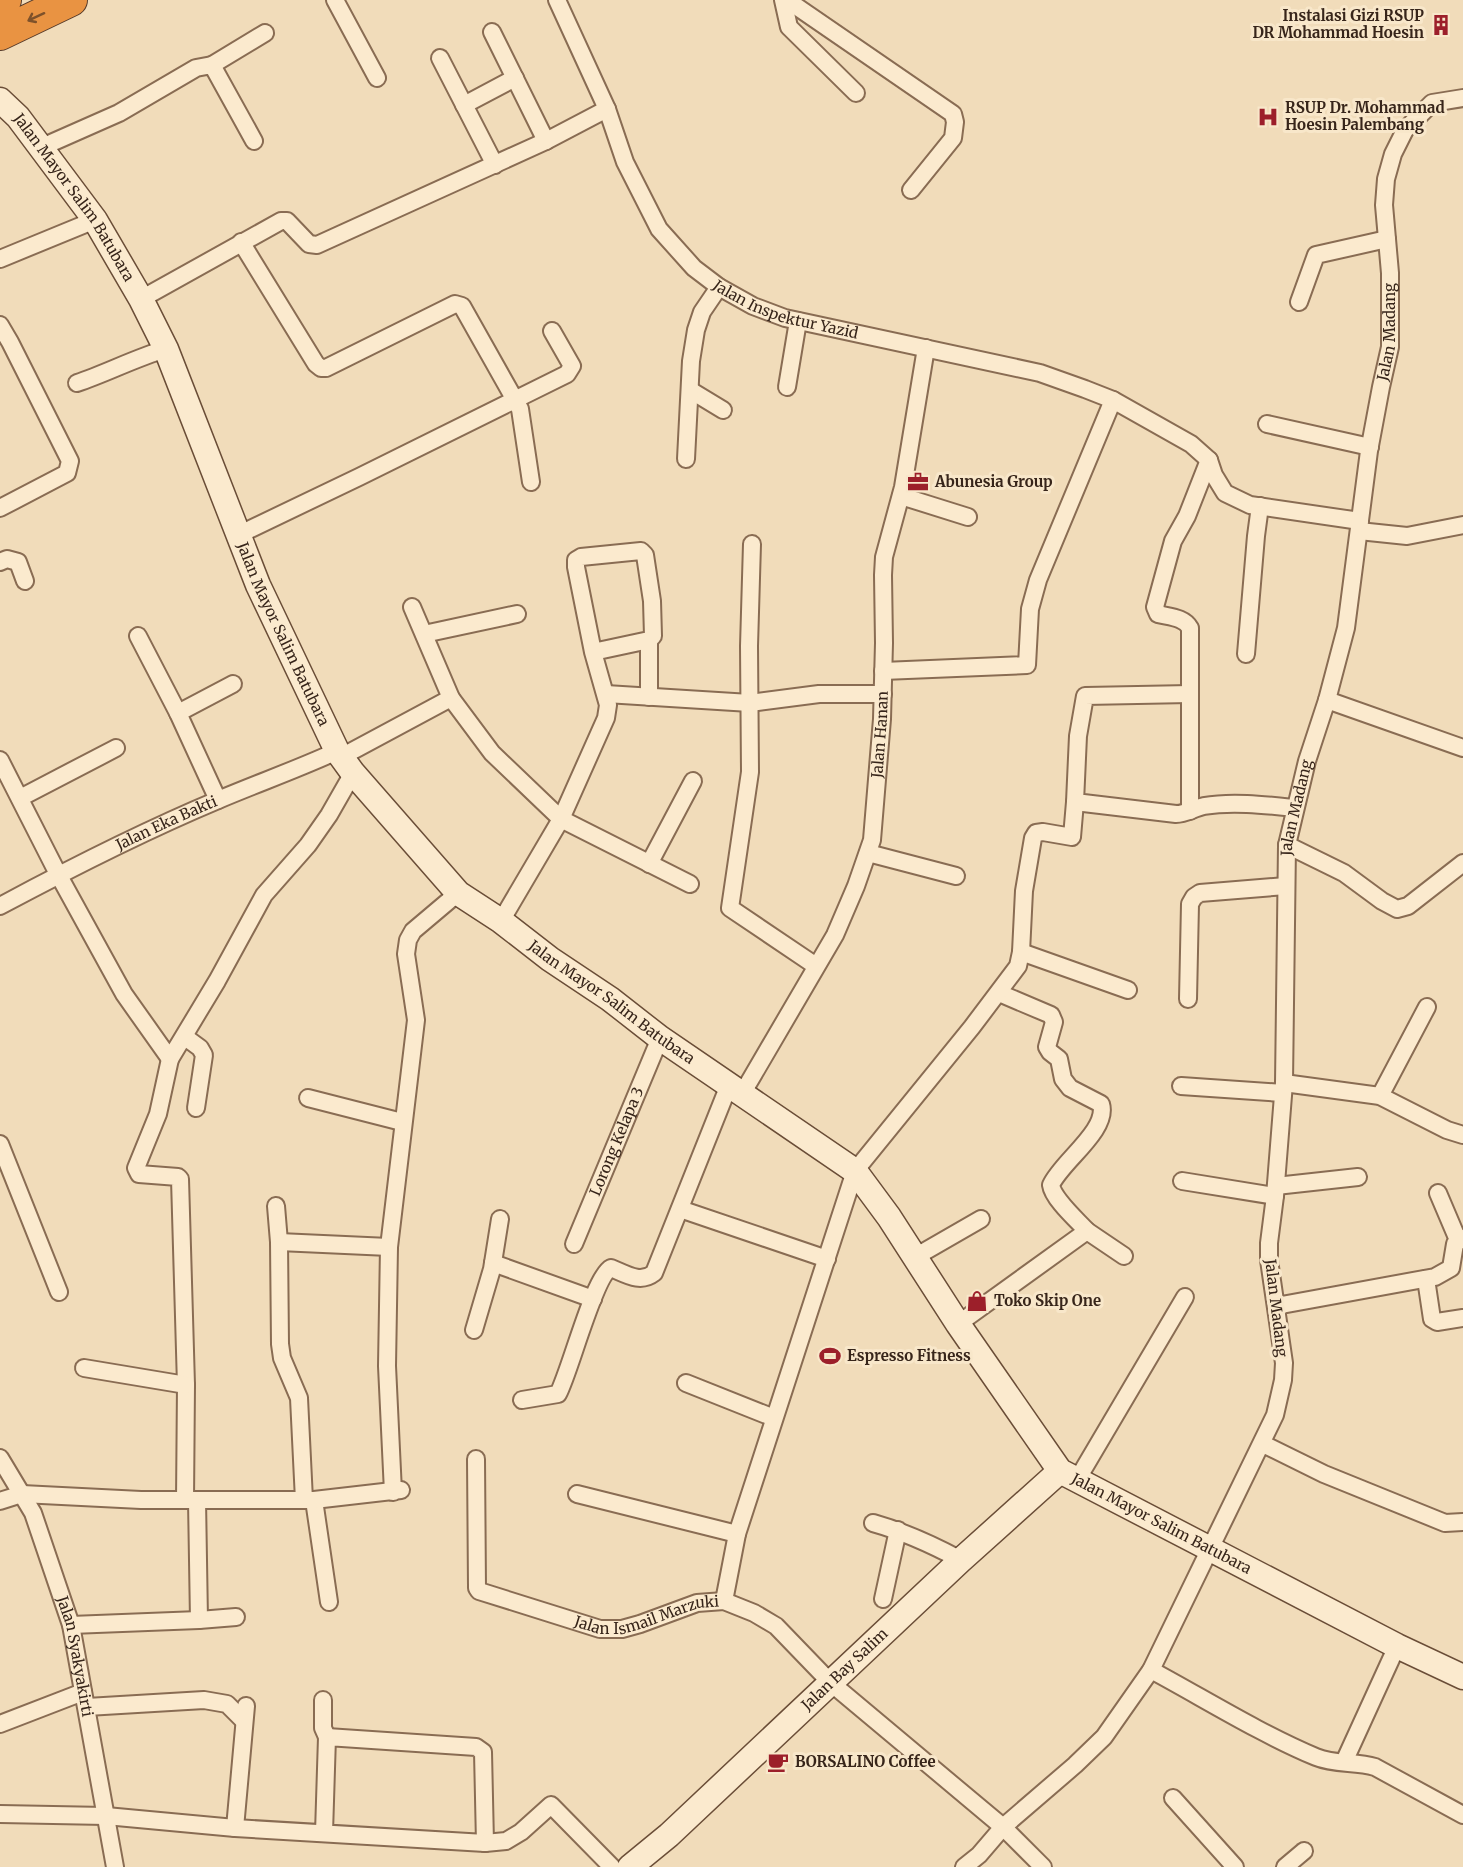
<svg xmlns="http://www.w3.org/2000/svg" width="1463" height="1867" viewBox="0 0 1463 1867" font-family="Merriweather,serif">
	<rect width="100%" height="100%" fill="#f1dcba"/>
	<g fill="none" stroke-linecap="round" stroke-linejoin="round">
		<defs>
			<g id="street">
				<path d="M335,0l42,78"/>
				<path id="s1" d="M557,0l50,109 18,53 34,67 35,39 25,19 34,19 32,12 255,55 45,16 28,11 78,44 18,16 5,15 11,18 25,12 110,16"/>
				<path d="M783,0l6,27 67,66"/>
				<path d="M787,0l166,114 2,8 -2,16 -42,52"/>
				<path d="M492,32l54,109"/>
				<path d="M440,58l55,107"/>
				<path d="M212,65l53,-32"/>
				<path d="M464,105l51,-27"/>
				<path d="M42,147l77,-34 77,-45 16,-3 42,76"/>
				<path d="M241,242l75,122 5,4h5l129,-64 7,2 58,103 11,73"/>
				<path d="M0,259l95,-39"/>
				<path d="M141,299l140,-78h6l22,23 8,1 229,-104 61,-32"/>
				<path d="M1299,302l17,-47 71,-16"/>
				<path d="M0,325l10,17 60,119 -3,12 -67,35"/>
				<path d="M77,383c30,-10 58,-25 89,-34"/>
				<path d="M787,387l11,-66"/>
				<path d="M690,390l33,20"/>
				<path d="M1267,424l103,23"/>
				<path d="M686,459l5,-98 5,-31 6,-18 17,-25"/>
				<path d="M901,496l67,21"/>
				<path d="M1359,531l48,5 56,-11"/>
				<path d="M238,535l121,-58 208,-103 5,-8 -20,-35"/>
				<path d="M752,544l-3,102 1,126 -20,136 86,58"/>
				<path d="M0,562l7,-3 11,3 7,19"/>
				<path d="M412,607l39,91 41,55 69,66 129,65"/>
				<path d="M424,634l93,-20"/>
				<path d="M138,636l40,77 40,87"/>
				<path d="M649,640v57"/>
				<path d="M1246,654l10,-118 4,-30"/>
				<path d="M883,671l144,-6 3,-56 8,-29 75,-180"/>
				<path d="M606,694l144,9 69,-9h64"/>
				<path d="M1190,694l-105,2 -7,40 -3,66 101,12c10,0 18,-6 28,-8 28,-5 62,-1 90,2"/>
				<path d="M1327,700l136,48"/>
				<path d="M178,713l55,-29"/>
				<path d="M341,757l110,-59"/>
				<path d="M0,760l58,114 66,120 46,65 47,-78 47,-86 44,-50 21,-30 24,-42"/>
				<path d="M20,798l96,-50"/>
				<path d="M1190,811v-183c-6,-11 -21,-11 -32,-14l-3,-7 18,-66 14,-25 22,-56"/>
				<path d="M1287,845l57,28 38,28 15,8 11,-3 55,-43"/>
				<path d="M868,853l88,23"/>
				<path d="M649,864l44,-83"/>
				<path id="s2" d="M0,906c71,-38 144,-75 218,-106 40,-17 80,-31 119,-49"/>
				<path d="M501,921l60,-102 45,-101 2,-13 -15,-53 -17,-85v-7l5,-3 60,-6 4,4 7,46 1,35 -4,4 -56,12"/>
				<path d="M1021,952l107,38"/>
				<path d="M999,993l52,22 3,7 -7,25 3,5 9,7 4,20 7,9 31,16c8,26 -40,58 -50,81 2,14 26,35 36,46"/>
				<path d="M1188,999l2,-95 4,-7 6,-4 86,-7"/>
				<path d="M185,1037l15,11 4,7 -8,53"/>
				<path d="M170,1059l-12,55 -22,54 3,6 39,3 2,2 6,206 -1,115"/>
				<path d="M1284,1083l96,13 67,34 16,5"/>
				<path d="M1181,1086l102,7"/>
				<path id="s3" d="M742,1094l93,-159 21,-49 16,-46 10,-121 2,-76 -1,-68 1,-18 19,-70 23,-139"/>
				<path d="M1380,1096l47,-89"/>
				<path d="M308,1098l94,24"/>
				<path d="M0,1144l59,148"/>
				<path d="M1182,1181l93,15"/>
				<path d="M1276,1186l82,-9"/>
				<path d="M1438,1193l20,47"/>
				<path d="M276,1206l3,36 1,102 2,14 17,40 5,102"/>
				<path d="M680,1209l147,50"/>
				<path d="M279,1242l110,5"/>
				<path id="s4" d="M574,1244l86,-206"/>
				<path d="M915,1257l66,-38"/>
				<path d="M493,1263l100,36"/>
				<path d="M1426,1279l6,40 5,3 26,-4"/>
				<path d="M1276,1306l159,-29 16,-9 4,-24 8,-6"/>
				<path d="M958,1324l129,-93 37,25"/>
				<path d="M474,1330l18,-61 8,-50"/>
				<path d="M84,1368l102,17"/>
				<path d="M686,1383l88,35"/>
				<path d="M522,1400l36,-6c12,-22 36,-118 53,-126 15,6 29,16 43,5l75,-188"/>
				<path d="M1263,1444l61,30 121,49 18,-1"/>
				<path id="s5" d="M0,1458l33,55 38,112 44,242"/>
				<path id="s6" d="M476,1459l1,129 2,3 121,38h22l18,-5 57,-21 27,-2 30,12 22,13 55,57 172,144 40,40"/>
				<path d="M1077,1480l108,-183"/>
				<path d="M393,1492l-6,-126 2,-119 27,-227 -10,-66 2,-14 5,-9 45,-38"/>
				<path d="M577,1494l160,40"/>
				<path d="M197,1500l2,120"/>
				<path d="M314,1500l15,102"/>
				<path d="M0,1501l22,-7 119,6h173l87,-10"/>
				<path d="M873,1523c32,9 60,22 88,37"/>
				<path d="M883,1599l15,-69"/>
				<path d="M724,1601l13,-67 118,-363 117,-144 46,-61 3,-14 3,-61 9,-53 3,-5 7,-1 29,5 3,-35"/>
				<path d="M71,1625l128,-5 37,-3"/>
				<path d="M1151,1670c54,29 108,63 165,87 19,8 40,4 59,10l88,48"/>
				<path d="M323,1700v28l4,9"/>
				<path d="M87,1707l117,-7 23,4 17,17"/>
				<path d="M0,1724l83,-32"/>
				<path d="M1344,1762l53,-116"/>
				<path d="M1173,1798l62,69"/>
				<path d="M0,1814l106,2 129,12 250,15 -2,-91 -7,-5 -149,-10 -3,96"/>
				<path d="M235,1828l11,-122"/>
				<path d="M485,1843l21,-2 15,-9 30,-27 61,62"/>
				<path id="s7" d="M964,1867l15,-12 24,-28 72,-62 29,-28 47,-67 124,-255 8,-35 1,-17 -15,-103v-17l6,-47 9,-113 3,-238 20,-84 20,-61 19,-72 23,-177 12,-64 9,-40v-74l-6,-68 2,-26 7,-25 12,-24 27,-27 31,-5"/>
				<path d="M1285,1867l19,-16"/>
			</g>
			<g id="secondary">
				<path id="s8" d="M0,100l18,17 77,103 46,79 25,50 92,236 79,166 16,22 105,120 43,28 49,38 60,40 50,39 195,133 34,46 69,107 102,147 337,175 66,31"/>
				<path id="s9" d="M630,1867l39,-32 292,-275 99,-89"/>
			</g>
			<path id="highway" d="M0,3l5,-3
				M0,34l71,-34"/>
		</defs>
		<use href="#street" stroke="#896c53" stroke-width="20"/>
		<use href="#secondary" stroke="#6a4d37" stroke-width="27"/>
		<use href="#highway" stroke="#563a29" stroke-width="34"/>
		<use href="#street" stroke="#fbeace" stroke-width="16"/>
		<use href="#secondary" stroke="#fbeace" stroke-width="24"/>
		<use href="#highway" stroke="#e99342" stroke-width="32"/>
	</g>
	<defs><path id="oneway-shaft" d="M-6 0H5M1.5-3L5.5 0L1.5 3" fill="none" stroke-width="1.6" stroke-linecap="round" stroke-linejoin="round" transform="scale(1.5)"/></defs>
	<use stroke="#7e512a" href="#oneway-shaft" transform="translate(36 17) rotate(155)"/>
	<defs>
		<symbol id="building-bare" viewBox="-9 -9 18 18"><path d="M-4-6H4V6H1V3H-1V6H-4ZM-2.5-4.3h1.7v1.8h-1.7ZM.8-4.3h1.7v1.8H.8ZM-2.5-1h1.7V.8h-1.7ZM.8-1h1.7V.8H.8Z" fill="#9c1f2a" stroke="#f8e7ca" stroke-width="2.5" paint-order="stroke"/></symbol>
		<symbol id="hospital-bare" viewBox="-9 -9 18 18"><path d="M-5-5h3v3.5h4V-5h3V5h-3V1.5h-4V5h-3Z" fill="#9c1f2a" stroke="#f8e7ca" stroke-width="2.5" paint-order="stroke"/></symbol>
		<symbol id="office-bare" viewBox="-9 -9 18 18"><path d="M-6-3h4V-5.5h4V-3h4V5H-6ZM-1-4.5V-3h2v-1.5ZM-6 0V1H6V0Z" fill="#9c1f2a" stroke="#f8e7ca" stroke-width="2.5" paint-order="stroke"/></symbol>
		<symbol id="shop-bare" viewBox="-9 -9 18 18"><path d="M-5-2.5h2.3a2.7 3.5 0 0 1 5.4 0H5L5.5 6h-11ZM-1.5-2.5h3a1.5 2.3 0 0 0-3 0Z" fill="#9c1f2a" stroke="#f8e7ca" stroke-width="2.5" paint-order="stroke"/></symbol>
		<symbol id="stadium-bare" viewBox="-9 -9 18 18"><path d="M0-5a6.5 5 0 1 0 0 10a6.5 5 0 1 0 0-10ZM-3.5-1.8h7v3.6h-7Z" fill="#9c1f2a" stroke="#f8e7ca" stroke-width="2.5" paint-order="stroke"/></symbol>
		<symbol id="cafe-bare" viewBox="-9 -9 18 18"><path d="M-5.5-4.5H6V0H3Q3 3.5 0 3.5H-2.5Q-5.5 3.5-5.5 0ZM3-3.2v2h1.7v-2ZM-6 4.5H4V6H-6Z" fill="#9c1f2a" stroke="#f8e7ca" stroke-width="2.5" paint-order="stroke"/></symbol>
	</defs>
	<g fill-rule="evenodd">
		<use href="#building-bare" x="1426" y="10" width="30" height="30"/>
		<use href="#hospital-bare" x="1253" y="102" width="30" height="30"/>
		<use href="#office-bare" x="903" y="467" width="30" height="30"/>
		<use href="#shop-bare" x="962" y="1286" width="30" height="30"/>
		<use href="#stadium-bare" x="815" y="1341" width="30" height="30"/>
		<use href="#cafe-bare" x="763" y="1747" width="30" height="30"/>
	</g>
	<g text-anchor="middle" stroke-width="6" stroke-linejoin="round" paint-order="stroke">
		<g font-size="15" font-weight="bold" fill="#37251a" stroke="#f8e7ca" text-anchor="start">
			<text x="1424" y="21" text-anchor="end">Instalasi Gizi RSUP<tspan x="1424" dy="17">DR Mohammad Hoesin</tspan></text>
			<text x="1285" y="113">RSUP Dr. Mohammad<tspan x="1285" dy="17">Hoesin Palembang</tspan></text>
			<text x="935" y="487">Abunesia Group</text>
			<text x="994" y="1306">Toko Skip One</text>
			<text x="847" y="1361">Espresso Fitness</text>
			<text x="795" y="1767">BORSALINO Coffee</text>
		</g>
		<g font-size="15" fill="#37251a" stroke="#f8e7ca">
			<text dy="5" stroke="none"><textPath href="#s8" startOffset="123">Jalan Mayor Salim Batubara</textPath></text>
			<text dy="5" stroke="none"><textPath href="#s1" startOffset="406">Jalan Inspektur Yazid</textPath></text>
			<text dy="5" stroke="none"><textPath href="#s7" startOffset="1654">Jalan Madang</textPath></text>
			<text dy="5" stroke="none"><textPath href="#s8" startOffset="609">Jalan Mayor Salim Batubara</textPath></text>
			<text dy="5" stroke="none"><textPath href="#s3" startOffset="392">Jalan Hanan</textPath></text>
			<text dy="5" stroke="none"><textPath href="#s7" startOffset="1168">Jalan Madang</textPath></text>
			<text dy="5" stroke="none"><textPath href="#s2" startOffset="186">Jalan Eka Bakti</textPath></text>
			<text dy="5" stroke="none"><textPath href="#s8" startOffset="1113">Jalan Mayor Salim Batubara</textPath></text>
			<text dy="5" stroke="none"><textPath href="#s4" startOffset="111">Lorong Kelapa 3</textPath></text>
			<text transform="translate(1276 1308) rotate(83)" y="5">Jalan Madang</text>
			<text dy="5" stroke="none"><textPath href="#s8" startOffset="1887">Jalan Mayor Salim Batubara</textPath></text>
			<text dy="5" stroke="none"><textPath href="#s6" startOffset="308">Jalan Ismail Marzuki</textPath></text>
			<text dy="5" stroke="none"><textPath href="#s5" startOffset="214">Jalan Syakyakirti</textPath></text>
			<text dy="5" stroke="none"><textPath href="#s9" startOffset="292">Jalan Bay Salim</textPath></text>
		</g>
	</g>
</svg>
